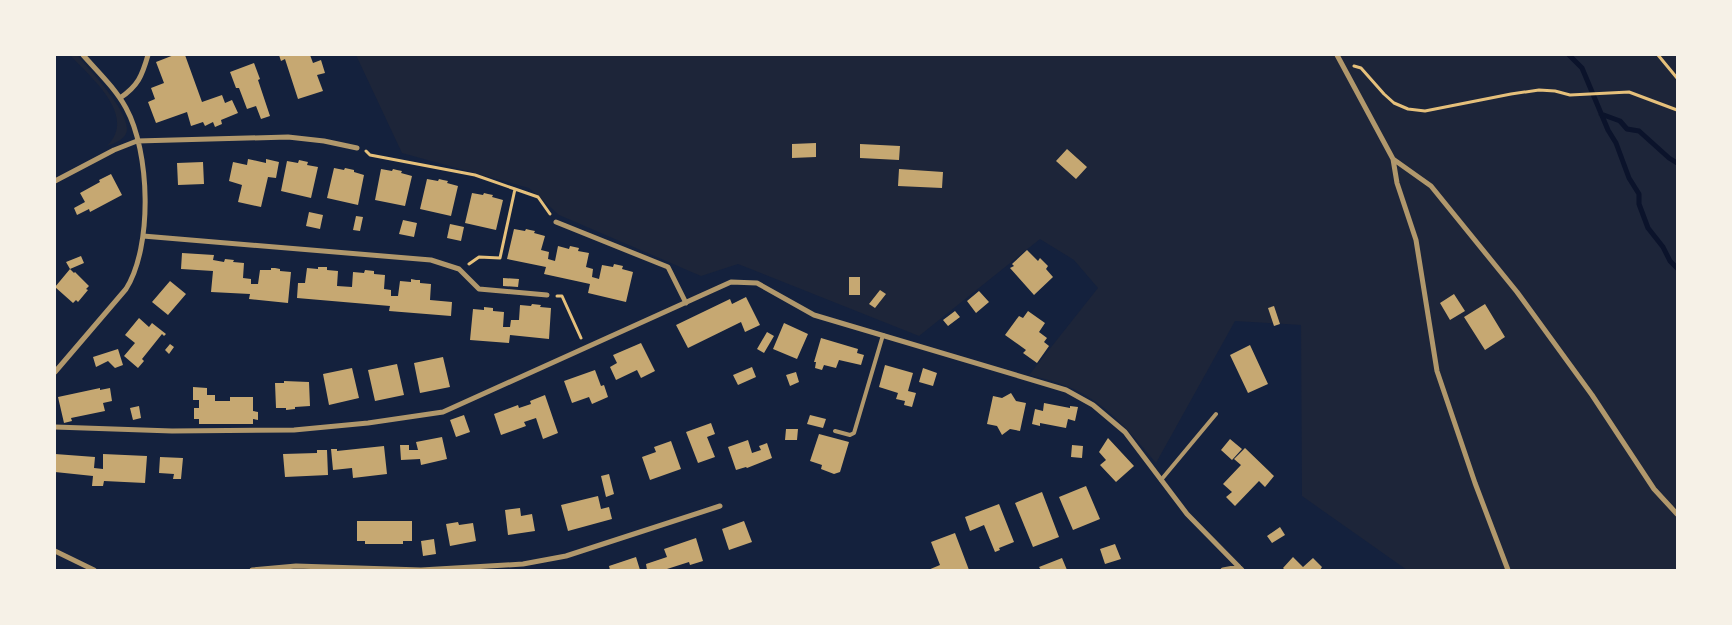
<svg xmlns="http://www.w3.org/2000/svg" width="1732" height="625" viewBox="0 0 1732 625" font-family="Raleway,sans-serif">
	<rect width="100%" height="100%" fill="#14213d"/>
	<path fill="#1d2539" d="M70,55h7c13,15 50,54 50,74 0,10 -12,14 -20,17 31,-31 -17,-69 -37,-91z
		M356,55h1321v515h-270l-105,-74 -1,-171 -66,-4 -79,142c-25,-30 -52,-63 -90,-77 -12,-5 -25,-8 -37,-11l69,-87 -24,-28 -34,-21 -121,97 -181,-72 -37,12 -142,-61 -30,-27 -127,-35z"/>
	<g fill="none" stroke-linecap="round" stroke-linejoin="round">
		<path stroke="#0b132b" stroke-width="5" d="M1569,55l13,13 26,62 8,13 13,35 10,16v10l9,24 15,19 7,14 7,7
			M1601,114l19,7 7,8 12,2 30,27 8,5"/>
	</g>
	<path fill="#c6a872" d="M174,55h11l17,47 20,-7 3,8 7,-3 6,13 -17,7 1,4 -7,3 -2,-5 -8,4 -2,-4 -12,4 -4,-14 -31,11 -8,-21 7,-3 -4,-11 13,-5 -8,-21z
		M279,55h31l3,8 8,-3 4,13 -8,2 6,16 -25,8 -13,-40 -4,2z
		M254,63l6,16 -2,1 12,36 -9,3 -5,-13 -9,3 -8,-21h-3l-6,-16z
		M816,143v14l-24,1v-14z
		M860,144l40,2 -1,14 -39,-2z
		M1067,149l20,18 -11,12 -20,-18z
		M248,159l18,4v-4l13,3 -3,16 -8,-1 -7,30 -23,-5 4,-17 -13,-4 4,-19 14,3z
		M299,160l9,2 -1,3 11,2 -7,31 -30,-7 6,-30 11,2z
		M203,162l1,22 -26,1 -1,-22z
		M334,168l10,2 1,-2 9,2v2l10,3 -6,30 -31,-7z
		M381,169l11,2 1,-2 4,1 5,1 -1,2 11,3 -7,30 -30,-6z
		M899,169l44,3 -1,16 -44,-2z
		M111,174l11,21 -32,17 -1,-3 -12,6 -3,-7 11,-6 -5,-9 20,-11 -1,-2z
		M427,179l11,2 1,-2 4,1 5,1 -1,2 11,3 -7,30 -31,-7z
		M472,193l11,2 1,-2 4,1 5,1 -1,2 11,3 -7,30 -31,-7z
		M309,212l14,3 -3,14 -14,-3z
		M356,216l7,1 -3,14 -7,-1z
		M403,220l14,3 -3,14 -15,-3z
		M450,224l14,3 -3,14 -14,-3z
		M514,229l11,2 1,-2 4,1 5,1 -1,2 11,3 -4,14 8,2 -1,7 7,2 3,-15 11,3 1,-3 9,2 -1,3 11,2 -3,14 7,2 -1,8 7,2 3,-14 11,2 1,-3 9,2 -1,3 11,3 -7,30 -38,-9 2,-9 -46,-10 2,-7 -39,-8z
		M1027,250l11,11 2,-3 8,8 -2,3 7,8 -19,18 -24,-27 4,-2 -2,-2z
		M182,253l32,2 -1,5 11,2 1,-3 9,1 -1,2 11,1 -1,15 8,1v5h7l2,-14h11v-2h4l5,1v2l11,1 -3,31 -39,-4 1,-5 -39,-2 2,-21 -32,-2z
		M81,256l3,7 -14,6 -4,-7z
		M318,267h9v3l11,1 -1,15 15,1 1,-15 11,1 1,-3 9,1v3l11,1 -1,14 7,1v6h7l2,-15 11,1v-3l5,1h4v3l11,1 -1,16 22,2 -1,14 -62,-5 1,-5 -93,-8 1,-15h7l2,-15 11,1z
		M70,269l4,4 1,-1 14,14 -3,3 2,1 -10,12 -2,-2 -3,3 -18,-16z
		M849,277h11v18h-11z
		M503,278l16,1 -1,8 -15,-1z
		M170,281l16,13 -18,21 -16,-13z
		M880,290l6,4 -11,14 -6,-4z
		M979,291l10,11 -13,11 -9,-12z
		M1454,294l11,17 -15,9 -10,-17z
		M746,297l14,28 -15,7 -4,-10 -53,26 -12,-23 54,-26 2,5z
		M532,304l9,1 -1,2 11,1 -2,31 -39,-4 -1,8 -39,-3 3,-31 11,1v-3l9,1v3l11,1 -1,15h7l1,-7h8l1,-15 11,1z
		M1485,304l20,33 -20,13 -21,-33z
		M1274,306l6,18 -6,2 -6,-18z
		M955,311l5,6 -12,9 -5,-6z
		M1028,311l17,12 -6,9 8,6 -3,4 5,4 -12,17 -14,-10 3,-3 -21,-15 14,-19 4,2z
		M139,318l10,9 3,-4 14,11 -2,2 -2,-2 -20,25 2,2 -6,7 -14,-12 11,-13 -10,-8z
		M784,323l24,11 -11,25 -24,-10z
		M767,332l7,4 -10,17 -7,-4z
		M821,338l37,11 -1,4 7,2 -3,10 -22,-5 -3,8 -12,-3 -2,5 -7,-2 1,-6h-2z
		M641,343l14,28 -14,7 -4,-8 -21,10 -6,-13 7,-4 -4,-8z
		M170,344l4,3 -5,7 -4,-4z
		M1250,345l18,39 -20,9 -18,-38z
		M118,349l5,16 -8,3 -7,-7 -12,6 -3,-10z
		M443,357l7,30 -30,6 -6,-30z
		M397,364l7,31 -29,6 -7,-31z
		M885,365l28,8 -5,18 8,2 -4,14 -8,-2 1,-4 -9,-2 2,-6 -19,-6z
		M752,367l4,10 -18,8 -5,-10z
		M352,368l7,30 -30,7 -6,-31z
		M923,368l14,5 -4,13 -14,-4z
		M595,370l6,16 3,-1 4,12 -16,7 -3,-7 -17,6 -8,-22z
		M796,372l3,10 -9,4 -4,-11z
		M284,381l25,1 1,24 -15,1v2l-9,1v-2h-10l-1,-25h9z
		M193,387l14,1v7h8v6h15v-4h23v14l5,1v8l-5,-1v5h-54v-5h-5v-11h5v-8h-6z
		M100,388v2l10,-2 2,13 -9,2 2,8 -34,7 1,3 -8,2 -6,-26z
		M1011,393l5,8 10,2 -6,28 -10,-2 -8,6 -5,-9 -10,-2 6,-28 9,2z
		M545,395l13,38 -15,6 -7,-21 -12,4 2,4 -25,9 -7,-21 24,-9 1,3 12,-4 -1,-3z
		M1044,403l26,5v-2l8,1 -3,14 -7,-2 -2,9 -26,-5v3l-8,-2 3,-15 8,2z
		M139,406l2,12 -8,2 -3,-12z
		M464,415l6,17 -14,5 -6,-17z
		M810,415l16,4 -3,9 -16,-4z
		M711,423l4,11 -8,3 8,20 -17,6 -12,-31z
		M786,429h12l-1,11h-12z
		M819,434l30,8 -9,30 -6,2 -13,-5 1,-4 -12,-4z
		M442,437l5,22 -26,6 -1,-6 -19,1 -1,-15h9v5h9l-2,-8z
		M1108,438l26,28 -18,16 -16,-17 6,-5 -7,-8z
		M1230,439l12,10 -10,11 -11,-10z
		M748,440l4,13 9,-3 -2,-4 8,-3 5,15 -25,10 -1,-1 -10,3 -8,-23z
		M671,441l10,28 -31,11 -8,-23 14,-5 -2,-5z
		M1072,445l11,1 -1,12 -11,-1z
		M384,446l3,28 -34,4 -1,-10 -19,2 -2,-21h6v2z
		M1245,448l29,28 -9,11 -6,-6 -24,25 -9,-9 6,-5 -9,-8 18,-19 -7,-6z
		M317,450h10l1,25 -43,2 -2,-23 34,-1z
		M55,454l40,3 -1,11 9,1v-15l44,2 -2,27 -41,-2 -1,5h-11l1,-10 -38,-4z
		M160,457l23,1 -2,21h-8l1,-5 -15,-1z
		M609,474l5,20 -8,3 -5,-21z
		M1086,486l14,33 -27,11 -14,-33z
		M1042,492l17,45 -26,10 -18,-44z
		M598,496l3,13 8,-2 3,12 -44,12 -7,-26z
		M999,504l15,38 -15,6 1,2 -5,2 -11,-27 -14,6 -5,-14z
		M520,508l1,8 11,-2 3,17 -27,4 -3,-25z
		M357,521h55v20h-9v3h-38v-3h-8z
		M744,521l8,21 -23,8 -7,-21z
		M458,522l1,3 14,-2 3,18 -26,5 -4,-22z
		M1280,527l5,8 -13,8 -5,-7z
		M955,533l14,37h-41l12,-5 -9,-23z
		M696,538l7,23 -13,4 -1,-3 -22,7v1h-20l-1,-6 21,-7 -3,-8z
		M434,539l2,15 -13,2 -2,-15z
		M1115,544l6,15 -16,5 -5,-15z
		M636,557l4,13h-30l-1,-4z
		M1293,557l10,10 10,-9 9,9 -2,3h-35l-2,-2z
		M1062,558l5,12h-26l-2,-3z"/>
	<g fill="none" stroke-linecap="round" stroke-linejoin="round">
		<path stroke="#e5c07b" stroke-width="3" d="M1658,55l19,23
			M1354,66l7,2 23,26 10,9 14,6 17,2 86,-17 28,-4 16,1 15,4 59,-3 48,18
			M366,151l4,4 105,20 40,14
			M469,264l10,-7 21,1 15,-69 23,8 12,17
			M557,296h5l19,42"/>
		<path stroke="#b1986c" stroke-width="4" d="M835,431l15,4 4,-2 29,-98
			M1161,480l55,-66"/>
		<path stroke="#b1986c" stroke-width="5" d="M1337,55l56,104 38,27 86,106 75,103 62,94 23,25
			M120,98c18,-12 22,-22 28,-43
			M1393,159l4,24 19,57 21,131 38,112 33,87
			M55,181l59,-31 23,-9 151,-4 36,4 33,7
			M556,222l112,45 18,36
			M143,236l288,24 28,9 20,20 68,6
			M55,372l71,-83c27,-43 24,-137 0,-181 -11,-20 -28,-36 -43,-53
			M55,427l117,4 122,-1 74,-7 75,-11 288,-130 26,1 57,32 252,75 27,15 32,27 62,82 55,56
			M55,551l39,19
			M252,570l44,-4 125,4 102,-6 43,-8 154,-50
			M1223,570l16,-3"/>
	</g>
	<rect width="1732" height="625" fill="none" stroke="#f6f1e7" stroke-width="112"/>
</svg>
